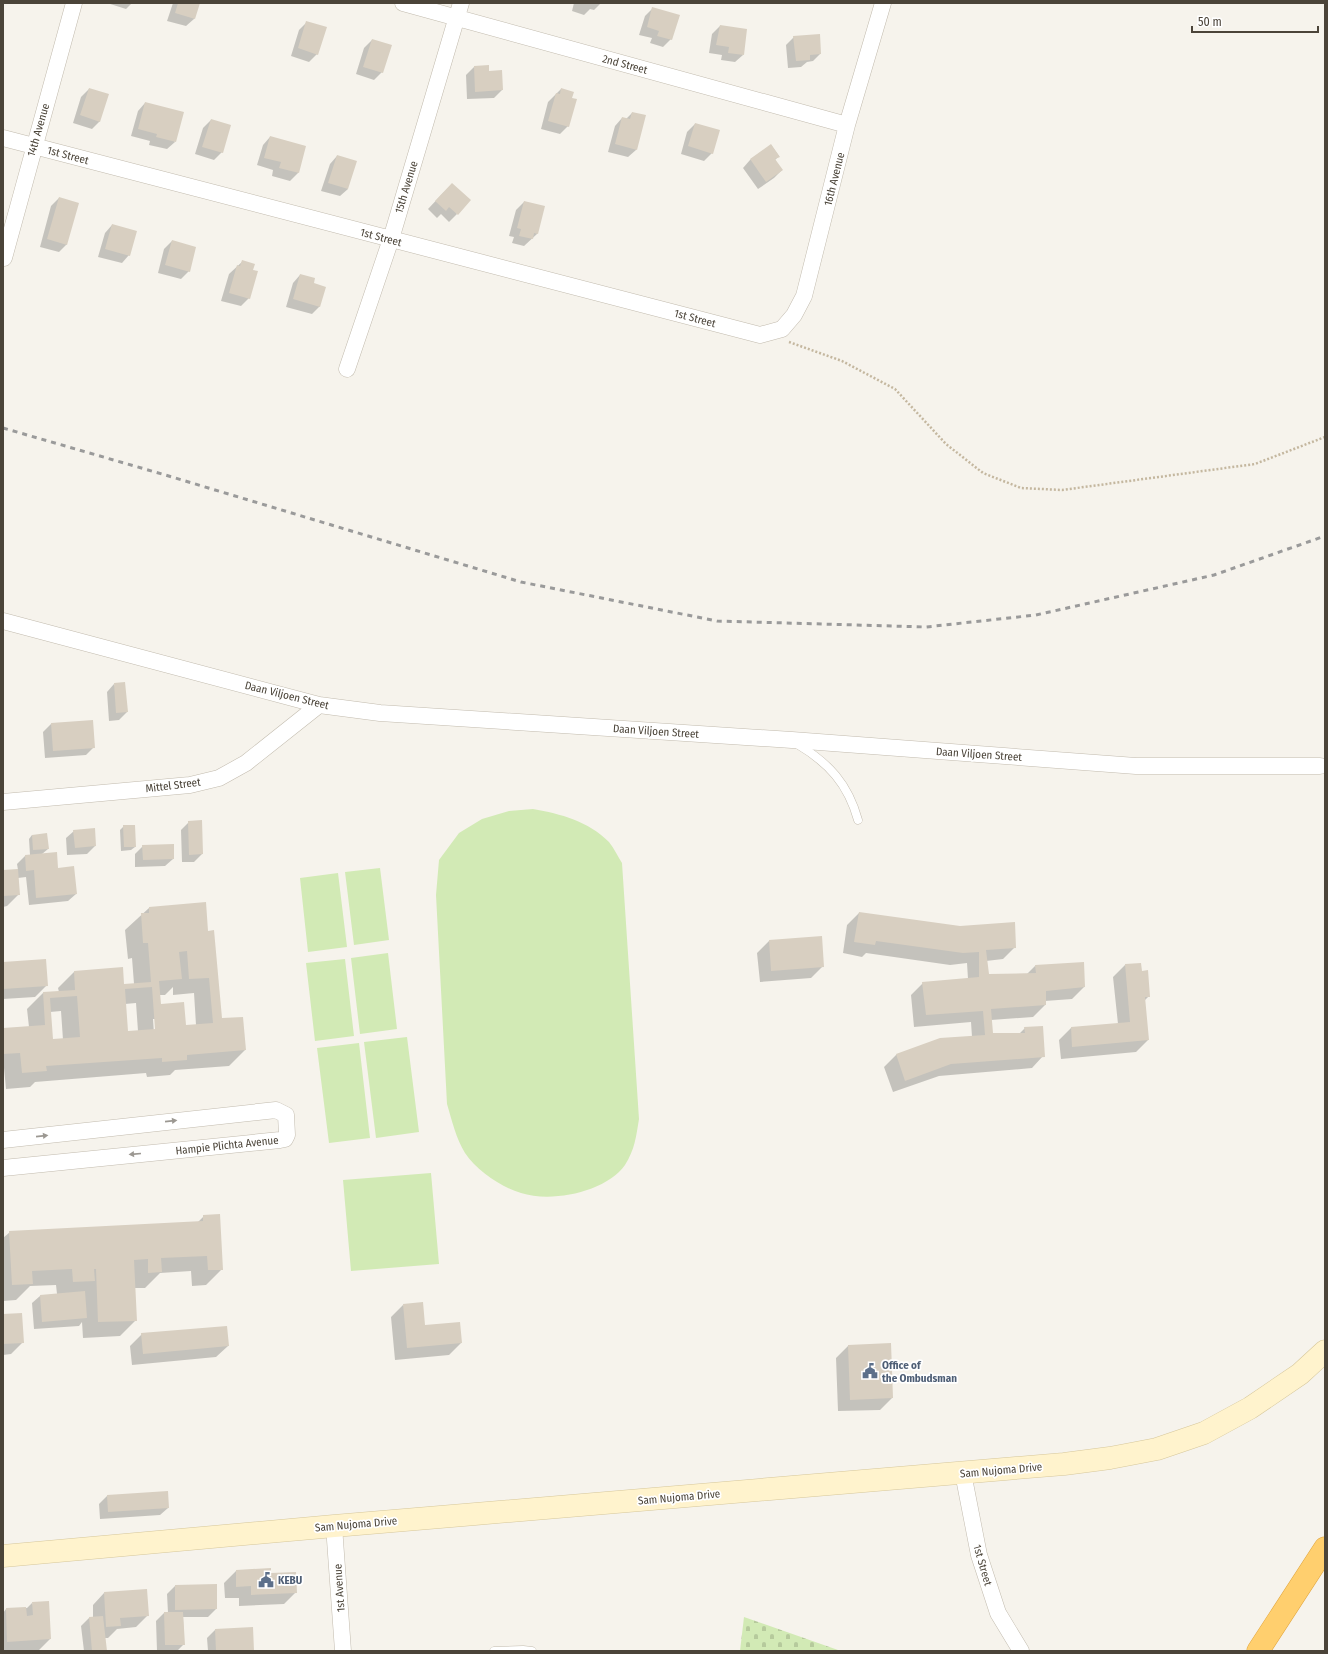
<svg xmlns="http://www.w3.org/2000/svg" width="1328" height="1654" viewBox="0 0 1328 1654" font-family="'Fira Sans Condensed',sans-serif">
	<defs>
		<pattern id="cemetery-stones" width="16" height="16" patternUnits="userSpaceOnUse"><rect width="16" height="16" fill="#d2eab5"/><path d="M2 7V4a2 2 0 0 1 4 0v3zM10 15v-3a2 2 0 0 1 4 0v3z" fill="#b6ca9c"/></pattern>
	</defs>
	<rect width="100%" height="100%" fill="#f6f3ec"/>
	<path fill="url(#cemetery-stones)" d="M744,1617l94,33 1,1h-99z"/>
	<path fill="#d2eab5" d="M533,809c28,5 55,12 76,33 5,6 9,15 13,21l17,256c-3,18 -4,30 -14,46 -19,27 -73,38 -104,28 -20,-6 -44,-22 -56,-40 -9,-15 -13,-32 -18,-49l-11,-209 3,-35 20,-27 23,-14 27,-8z
		M380,868l9,72 -35,5 -9,-73z
		M338,873l9,74 -39,5 -8,-74z
		M388,953l9,76 -37,5 -9,-76z
		M345,959l9,77 -39,5 -9,-78z
		M407,1037l12,95 -43,6 -12,-96z
		M359,1043l11,95 -41,5 -12,-95z
		M431,1173l8,91 -88,7 -8,-91z"/>
	<path fill="#0003" fill-rule="evenodd" d="M107,3h25l-6,6z
		M173,3h26l-5,16 -8,7 -19,-5z
		M574,3h27l-7,7 -4,-1 -6,6 -12,-4z
		M653,8l18,31 -8,8 -13,-4 2,-5 -13,-3 6,-19z
		M307,22l10,32 -8,8 -18,-6 8,-26z
		M720,26l23,29 -8,7 -14,-2 1,-5 -13,-2 3,-19z
		M794,37l26,17 -7,7 -6,1 -6,5 -13,1 -2,-23z
		M372,40l10,32 -8,8 -18,-6 8,-26z
		M474,67l28,23 -8,8 -27,1 -1,-24z
		M89,89l11,32 -8,8 -19,-6 8,-26z
		M561,89l10,10 -3,27 -8,8 -19,-5 7,-27z
		M145,103l30,39 -8,7 -18,-4 1,-4 -19,-5 7,-25z
		M632,113l4,37 -8,7 -20,-5 7,-26 7,-8 4,1z
		M211,120l11,32 -8,8 -19,-6 8,-26z
		M695,124l17,29 -8,8 -23,-7 6,-22z
		M270,137l35,10 -7,26 -8,8 -18,-5 1,-6 -16,-5 6,-20z
		M771,145l8,11 -4,4 7,10 -8,8 -16,11 -15,-21 7,-8z
		M337,156l11,33 -8,7 -19,-5 9,-27z
		M444,192l13,22 -8,8 -8,-8 -4,4 -9,-9z
		M59,198l8,46 -8,8 -19,-5 11,-41z
		M524,202l20,5 -7,27 -13,12 -12,-3 2,-6 -5,-1 7,-26z
		M112,225l17,30 -7,8 -24,-6 7,-24z
		M172,241l17,30 -8,8 -23,-6 6,-24z
		M243,261l9,10 -3,27 -8,8 -20,-5 8,-27z
		M300,275l12,9 8,22 -8,8 -26,-7 7,-24z
		M114,684l13,28 -8,8 -10,1 -2,-29z
		M51,724l43,23 -8,8 -41,3 -2,-26z
		M189,822l13,32 -8,8h-12l-1,-32z
		M124,826l11,21 -4,3 -10,1 -1,-21z
		M94,829l1,17 -8,8 -20,1 -1,-17 8,-7z
		M32,835l16,14 -6,5 15,15 19,25 -8,7 -39,4 -3,-28 -8,1 1,16 -12,12 -4,1v-36l15,-1 -1,-6 8,-8 5,-1 -1,-16z
		M143,846l30,13 -8,7 -30,1v-13z
		M149,908l58,24 14,87 24,31 -16,16 -54,4 -5,5 -23,2 -1,-4 -111,9 -5,5 -24,2 -2,-21h-1v-39l26,-2 -2,-18 16,-16 16,-1 -1,-4 16,-16 49,13 11,-1 -2,-26 -4,1 -3,-29zM173,987v8l21,-2 2,32 -11,1 -25,-21 -1,-10h6zM136,1003l2,28 -11,1 -2,-28zM61,1011l2,29h-11l-2,-28zM153,1019h2l1,15h-2z
		M859,913l156,34 -12,12 -17,2 2,14 39,-1 8,-8 49,21 -12,12 -27,2v4l-12,12 -42,3 1,14h27l6,-6 18,28 -11,12 -93,8 -46,16 -9,-25 12,-12 44,-16 32,-2 -1,-15 -57,5 -3,-32 12,-12 45,-4 -1,-16 -17,2 -84,-12 -4,4 -19,-4 4,-28z
		M769,941l54,25 -12,12 -51,4 -3,-29z
		M3,963l44,22 -12,12 -32,2z
		M1125,965l16,7 8,24 -5,5 4,39 -12,12 -75,7 -2,-19 12,-12 47,-4 -5,-47z
		M204,1216l18,53 -16,16 -14,1 -1,-15 -31,2 -15,15h-11l2,32 -16,16 -37,2 -1,-16 -3,4 -45,3 -2,-26 8,-7 17,-2 -1,-9 -26,1 -14,14 -13,1v-63l7,-6 187,-9z
		M403,1305l21,21 37,17 -12,12 -54,5 -4,-43z
		M3,1315l20,27 -12,12 -8,1z
		M142,1334l86,12 -12,11 -84,8 -2,-19z
		M890,1344l2,54 -12,12 -42,1 -2,-53 12,-12z
		M167,1492l1,16 -8,7 -60,4 -1,-15 8,-8z
		M270,1569v5l26,18 -12,12 -45,2v-8h-14l-1,-15 12,-12z
		M175,1586l41,23 -8,8h-25l1,27 -7,7h-20l-1,-30 8,-8h4l-1,-19z
		M104,1593l44,22 -12,12 -19,2 -9,9h-4l1,13h-21l-3,-25 8,-8h4v-13z
		M32,1603l18,36 -12,12h-35v-38l3,-4 21,-1z
		M215,1630l38,21h-45l-1,-13z"/>
	<path fill="#d8cfc1" fill-rule="evenodd" d="M178,3h22l-5,16 -20,-6z
		M652,7l28,8 -8,25 -15,-4 2,-5 -12,-4z
		M306,21l21,6 -9,28 -20,-7z
		M720,25l27,4 -3,26 -16,-2 1,-6 -13,-2z
		M820,34l1,20 -11,1v5l-14,1 -3,-25z
		M372,39l20,6 -9,28 -20,-6z
		M489,65v6l13,-1 1,20 -28,2 -1,-26z
		M89,88l20,6 -9,28 -20,-7z
		M561,88l13,4 -2,6 5,1 -8,28 -21,-6 8,-28 4,1z
		M145,102l39,10 -8,30 -20,-5 1,-3 -19,-5z
		M632,112l14,3 -9,35 -22,-6 7,-27 8,2z
		M211,119l20,6 -8,28 -21,-6z
		M695,123l25,7 -7,24 -25,-8z
		M270,136l36,10 -7,27 -20,-5 2,-6 -17,-4z
		M771,144l9,13 -5,2 8,11 -17,12 -16,-23z
		M337,155l20,6 -9,28 -20,-6z
		M452,183l19,17 -13,15 -9,-8 -3,4 -11,-10z
		M59,197l20,6 -12,42 -20,-6z
		M524,201l21,5 -7,28 -4,-1 -1,6 -14,-3 2,-7 -4,-1z
		M112,224l25,7 -7,25 -25,-7z
		M172,240l24,7 -6,25 -25,-7z
		M242,260l13,4 -2,6 5,1 -8,28 -21,-6 8,-28 3,1z
		M300,274l15,4 -1,5 12,4 -6,20 -27,-8z
		M125,682l3,30 -12,1 -2,-30z
		M93,720l2,28 -42,3 -2,-28z
		M202,820l1,34 -14,1 -1,-34z
		M123,825h12l1,22h-12z
		M95,828l1,18 -21,2 -2,-18z
		M47,833l2,16 -16,1 -1,-15z
		M174,844v15l-31,1 -1,-15z
		M57,852l1,16 16,-2 3,28 -41,4 -2,-28 -8,1 -1,-16z
		M18,869l2,26 -17,1v-26z
		M206,902l2,29 6,-1 8,88 21,-1 3,33 -59,5v5l-25,2v-4l-116,8 1,5 -25,2 -2,-20 -17,1v-26l42,-3 -2,-33 32,-2 -1,-19 49,-4 1,17 27,-2 -3,-39h-5l-2,-30h8v-6zM187,951l2,28 20,-1 4,45 -27,2 -2,-23 -23,2 -2,-23 23,-2 -3,-27zM152,987l3,42 -27,2 -3,-42zM77,996l3,41 -27,2 -3,-41z
		M859,912l101,14 55,-4 1,26 -30,2 3,24 47,-1 -1,-8 49,-3 1,25 -39,4v14l-55,4 2,24h32l-1,-6 19,-1 2,31 -94,7 -46,17 -9,-27 44,-16 45,-3 -2,-24 -57,4 -4,-33 57,-5v-25l-16,1 -87,-12 -1,4 -21,-3z
		M822,936l2,31 -53,4 -2,-31z
		M46,959l2,27 -45,3v-27z
		M1141,963l1,8 6,-1 2,27h-5l4,43 -77,7 -1,-20 59,-5 -5,-58z
		M220,1214l3,56h-15l-1,-14 -46,2 1,14 -14,1v-14l-14,1 3,61 -39,1 -2,-53h-2l1,12 -22,1 -1,-13 -40,2 1,13 -21,1 -3,-54 194,-10v-6z
		M85,1291l2,27 -45,4 -2,-27z
		M423,1302l2,23 35,-3 2,21 -55,5 -4,-44z
		M22,1313l2,30 -21,1v-30z
		M227,1326l2,20 -86,8 -2,-21z
		M891,1343l2,55 -43,2 -2,-55z
		M168,1491l1,17 -61,4 -1,-17z
		M271,1568v5l25,-1 1,21 -46,2v-9l-15,1v-17z
		M217,1584v25l-42,1v-25z
		M147,1589l2,27 -29,2 1,8 -15,1 -2,-35z
		M49,1601l2,38 -44,3 -1,-34 20,-1 1,9 6,-1 -1,-13z
		M164,1612h19l2,33h-20z
		M103,1616l4,35h-15l-3,-34z
		M253,1627l1,24h-38l-1,-22z"/>
	<g fill="none" stroke-linecap="round" stroke-linejoin="round">
		<defs>
			<path id="lane" d="M797,744c32,19 51,40 61,76
				M494,1651l29,-1 9,1"/>
			<path id="street" d="M403,3l444,122
				M3,138l757,197 22,-6 12,-14 10,-19 43,-171 36,-122
				M4,258l70,-255
				M347,369l44,-130 70,-236
				M3,621l316,84 61,8 412,27 344,26h184
				M3,802l187,-17 29,-7 27,-15 73,-58
				M3,1140l273,-30 10,5 1,20 -2,4 -5,1 -277,28
				M963,1473l16,82 19,58 23,38
				M334,1526l9,125"/>
			<path id="secondary" d="M3,1556l331,-30 730,-62 46,-6 47,-9 47,-16 46,-25 50,-34 25,-23"/>
			<path id="highway" d="M1258,1651l67,-103"/>
		</defs>
		<use href="#lane" stroke="#c2bbae" stroke-width="9"/>
		<use href="#street" stroke="#c2bbae" stroke-width="17"/>
		<use href="#secondary" stroke="#d6c79b" stroke-width="23"/>
		<use href="#highway" stroke="#e0a43c" stroke-width="23"/>
		<path stroke="#c4b79f" stroke-width="2.5" stroke-dasharray="2 2" stroke-linecap="butt" d="M789,342l53,19 53,28 51,55 37,29 38,15 41,2 193,-26 70,-27"/>
		<use href="#lane" stroke="#fff" stroke-width="8"/>
		<use href="#street" stroke="#fff" stroke-width="16"/>
		<use href="#secondary" stroke="#fff3cd" stroke-width="22"/>
		<use href="#highway" stroke="#ffcf6e" stroke-width="22"/>
		<path stroke="#9a9a9a" stroke-width="3" stroke-dasharray="5 5" stroke-linecap="butt" d="M3,428l159,46 359,108 196,39 209,6 110,-12 178,-40 111,-39"/>
	</g>
	<defs><path id="oneway-solid" d="M-6-.8H1V-3.2L6.5 0L1 3.2V.8H-6Z"/></defs>
	<g fill="#9c9892">
		<use href="#oneway-solid" transform="translate(171 1121) rotate(-6)"/>
		<use href="#oneway-solid" transform="translate(42 1136) rotate(-6)"/>
		<use href="#oneway-solid" transform="translate(135 1154) rotate(175)"/>
	</g>
	<defs>
		<symbol id="civic-bare" viewBox="-9 -9 18 18"><path d="M-.6-6.5H3V-4.5H.6V-3L4-1V1h2V6H-6V1h2V-1L-.6-3ZM-1.2 2.5V6h2.4V2.5Z" fill="#5c6f8a" stroke="#fff" stroke-width="2.5" paint-order="stroke"/></symbol>
	</defs>
	<g fill-rule="evenodd">
		<use href="#civic-bare" x="859" y="1360" width="22" height="22"/>
		<use href="#civic-bare" x="255" y="1569" width="22" height="22"/>
	</g>
	<g text-anchor="middle" stroke-width="3.5" stroke-linejoin="round" paint-order="stroke">
		<g font-size="11" fill="#4b4439" stroke="#fff">
			<text transform="translate(625 64) rotate(15)" y="4">2nd Street</text>
			<text transform="translate(38 130) rotate(-74)" y="4">14th Avenue</text>
			<text transform="translate(68 155) rotate(15)" y="4">1st Street</text>
			<text transform="translate(834 179) rotate(-76)" y="4">16th Avenue</text>
			<text transform="translate(406 187) rotate(-73)" y="4">15th Avenue</text>
			<text transform="translate(381 237) rotate(15)" y="4">1st Street</text>
			<text transform="translate(695 318) rotate(15)" y="4">1st Street</text>
			<text transform="translate(287 695) rotate(14)" y="4">Daan Viljoen Street</text>
			<text transform="translate(656 731) rotate(4)" y="4">Daan Viljoen Street</text>
			<text transform="translate(979 754) rotate(4)" y="4">Daan Viljoen Street</text>
			<text transform="translate(173 785) rotate(-7)" y="4">Mittel Street</text>
			<text transform="translate(227 1145) rotate(-6)" y="4">Hampie Plichta Avenue</text>
			<text transform="translate(1001 1470) rotate(-5)" y="4">Sam Nujoma Drive</text>
			<text transform="translate(679 1497) rotate(-5)" y="4">Sam Nujoma Drive</text>
			<text transform="translate(356 1524) rotate(-5)" y="4">Sam Nujoma Drive</text>
			<text transform="translate(983 1565) rotate(74)" y="4">1st Street</text>
			<text transform="translate(339 1588) rotate(-94)" y="4">1st Avenue</text>
		</g>
		<g font-size="11" font-weight="bold" fill="#4e5e75" stroke="#fff" text-anchor="start">
			<text x="882" y="1369">Office of<tspan x="882" dy="13">the Ombudsman</tspan></text>
			<text x="278" y="1584">KEBU</text>
		</g>
	</g>
	<rect width="1328" height="1654" fill="none" stroke="#4b4439" stroke-width="8"/>
	<path d="M1192 26v6h126v-6" fill="none" stroke="#4b4439" stroke-width="2"/>
	<text x="1198" y="26" font-size="12" fill="#4b4439" stroke="#ffffff" stroke-width="3" paint-order="stroke">50 m</text>
</svg>
